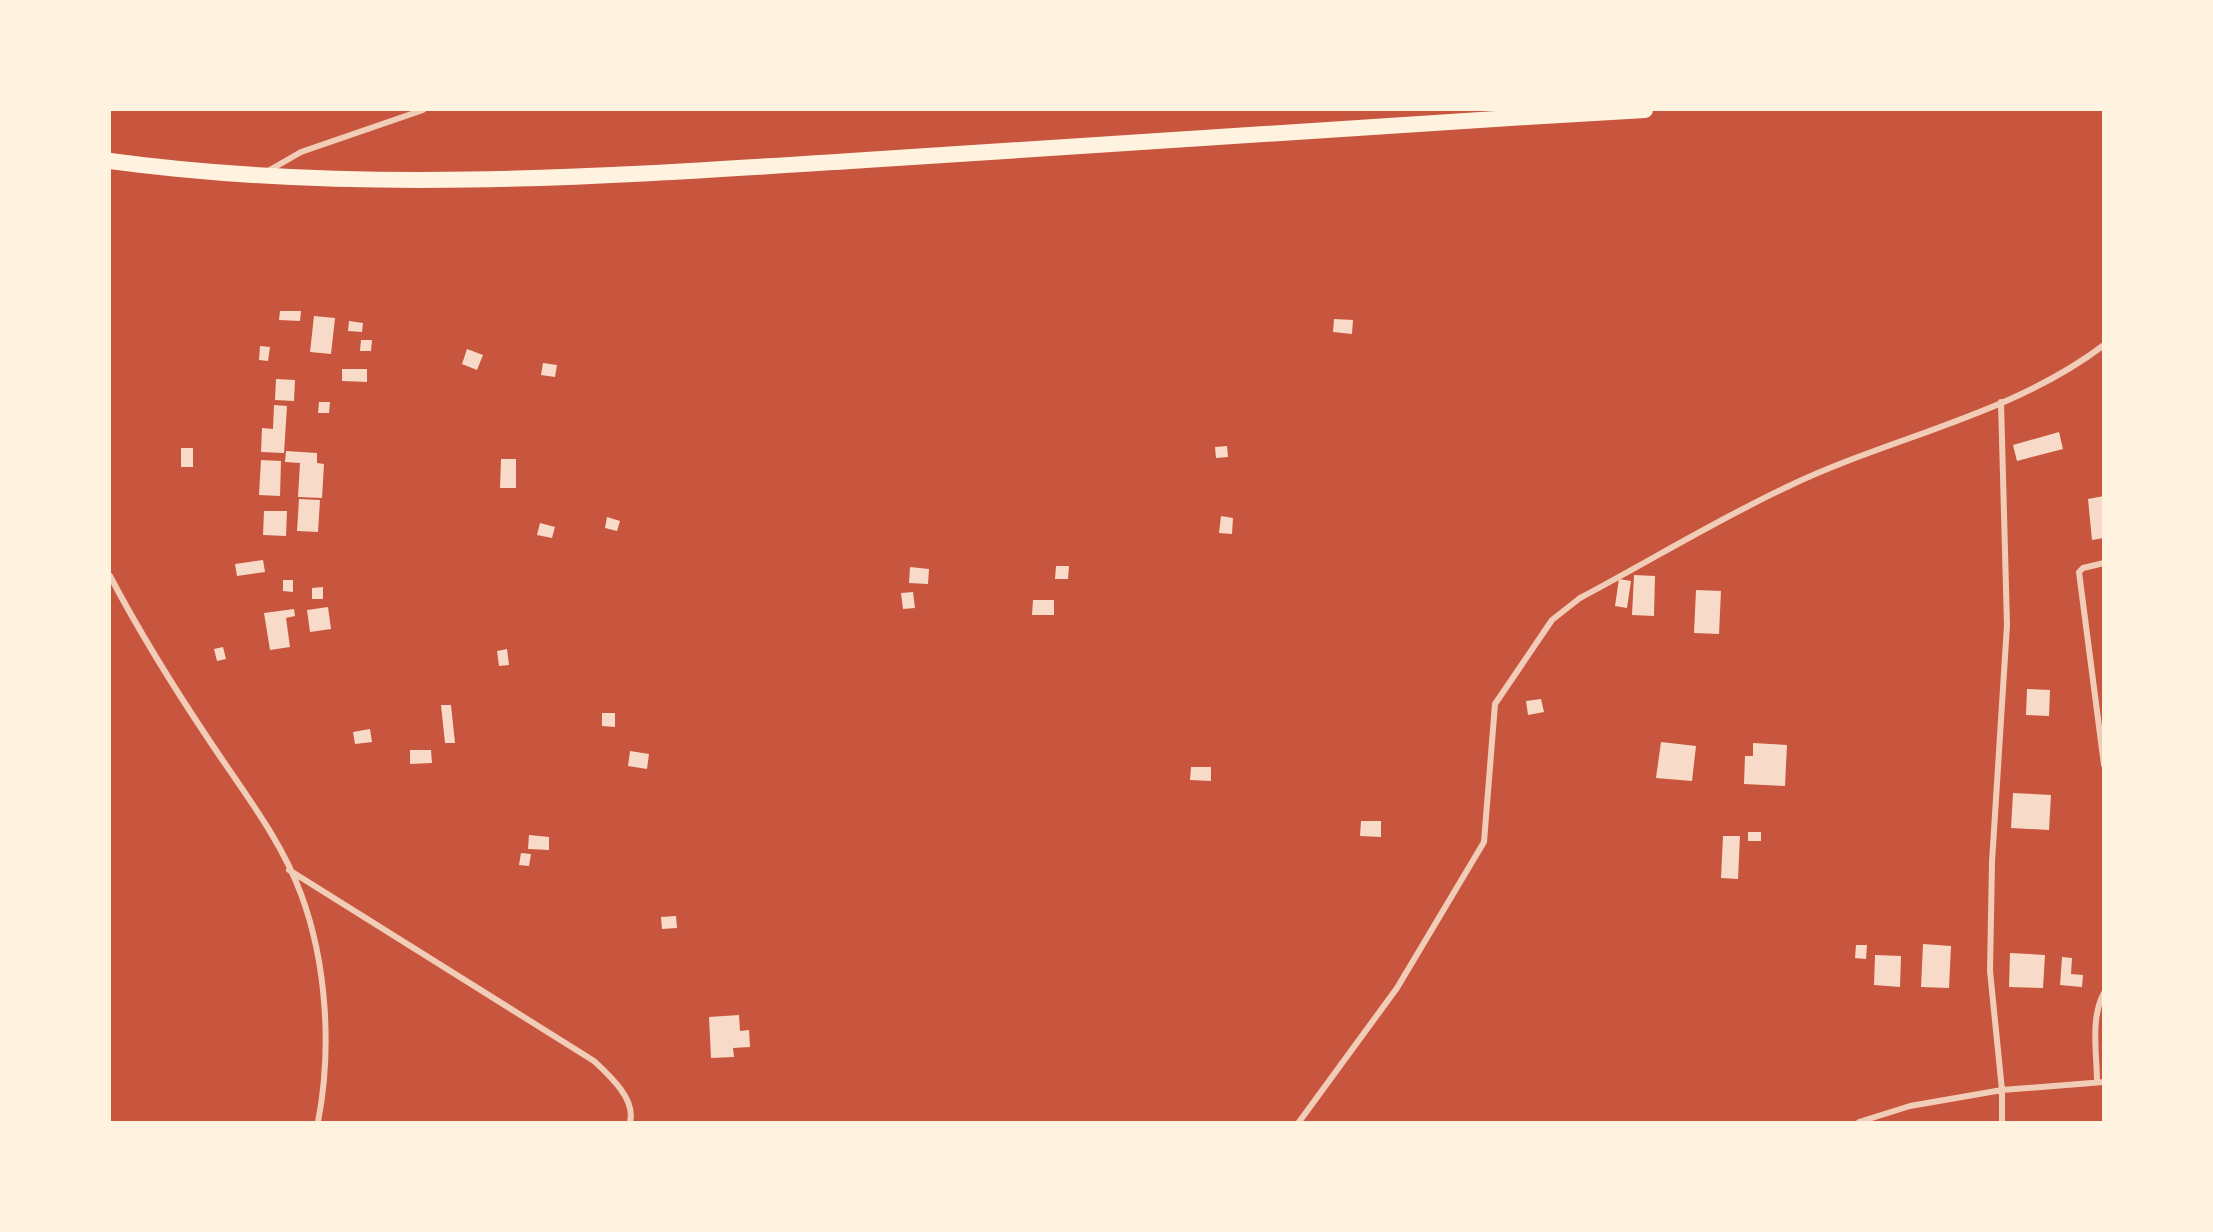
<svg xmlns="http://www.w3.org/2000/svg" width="2213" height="1232" viewBox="0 0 2213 1232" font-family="Inter,sans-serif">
	<rect width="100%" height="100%" fill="#c8553d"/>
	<path fill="#f7dbc8" d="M280,311h21l-1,10 -21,-1z
		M314,316l21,2 -4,36 -21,-2z
		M1334,319l19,1 -1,14 -19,-2z
		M349,321l14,2 -1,9 -14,-1z
		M361,340h11l-1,11h-11z
		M260,346l10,1 -2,14 -9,-1z
		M467,349l16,6 -6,15 -15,-6z
		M543,363l14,2 -2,12 -14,-2z
		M342,369h25v13l-25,-1z
		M276,379l19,1 -1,21 -19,-1z
		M319,402h11l-1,11h-11z
		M274,405l13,1 -3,47 -23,-1 1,-24 11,1z
		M2059,432l4,17 -46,12 -4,-16z
		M1227,446l1,11 -12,1 -1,-11z
		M181,448h12v19h-12z
		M286,451l31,2v10l7,1 -2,34 -24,-1 2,-34 -15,-1z
		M501,459h15v29h-16z
		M261,460l20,1 -1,35 -21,-1z
		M2104,496v42l-12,2 -4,-41z
		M299,499l21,1 -2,32 -21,-1z
		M264,511h23l-1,25 -23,-1z
		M1221,516l12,2 -1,16 -13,-1z
		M607,517l13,4 -3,10 -12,-3z
		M540,523l15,4 -3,11 -15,-3z
		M263,560l2,12 -28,4 -2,-12z
		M1056,566h13l-1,13h-13z
		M910,567l19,2 -1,15 -19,-1z
		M1634,575l21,1 -1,40 -22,-1z
		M1619,579l12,2 -4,27 -12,-2z
		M283,580h10v12l-10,-1z
		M323,587v12h-11v-11z
		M1696,590l25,1 -2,43 -25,-1z
		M913,592l2,16 -12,1 -2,-16z
		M1033,600h21v15h-22z
		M328,607l3,22 -21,3 -3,-22z
		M294,609l1,7 -9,2 4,29 -20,3 -6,-37z
		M223,647l3,12 -9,2 -3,-12z
		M507,649l2,16 -10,1 -2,-15z
		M2027,689l23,1 -1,26 -23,-1z
		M1541,699l3,13 -16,3 -2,-14z
		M441,705h10l4,38h-10z
		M602,713h13v14l-13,-1z
		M370,729l2,13 -17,2 -2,-12z
		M1661,742l35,4 -4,35 -36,-3z
		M1753,743l34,2 -2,41 -41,-2 1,-28h8z
		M410,750h21l1,13 -22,1z
		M630,751l19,3 -2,15 -19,-3z
		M1191,767h20v14l-21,-1z
		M2013,793l38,2 -2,35 -38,-2z
		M1361,821h20v16l-21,-1z
		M1748,832h13v9h-13z
		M529,835l20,2v13l-21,-1z
		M1723,836h17l-2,43 -17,-1z
		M521,853l10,1 -2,12 -10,-1z
		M676,916l1,12 -15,1 -1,-12z
		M1923,944l28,2 -2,42 -28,-1z
		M1856,945h11l-1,14 -11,-1z
		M2010,953l35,2 -2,33 -34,-1z
		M1875,955l26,1 -1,31 -26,-2z
		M2062,957l10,1 -1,16 12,1 -1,12 -22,-2z
		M739,1015l1,16 9,-1 1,17 -17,1 1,9 -23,1 -2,-41z"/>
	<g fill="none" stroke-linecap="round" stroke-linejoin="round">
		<path stroke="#f1ccb7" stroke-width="6" d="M268,171l33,-19 122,-42
			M2001,402l6,223 -15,237 -2,109 12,119v32
			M2104,563l-21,5 -4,4 25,193
			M110,576c31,59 66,115 103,170 32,48 68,94 88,148 26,70 31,156 17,228
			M289,870l305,191c15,14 42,38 36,61
			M2097,1082c0,-28 -7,-64 7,-89
			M1299,1122l98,-134 87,-146 11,-138 57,-84 28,-22c70,-37 138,-79 209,-112 102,-49 223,-71 315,-141
			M1859,1122l51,-16 92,-16 102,-8"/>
		<path stroke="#fff3e0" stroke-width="16" d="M110,161c250,34 505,15 756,-1 259,-17 519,-35 779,-50"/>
	</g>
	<rect width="2213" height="1232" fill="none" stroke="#fff3e0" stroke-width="222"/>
</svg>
